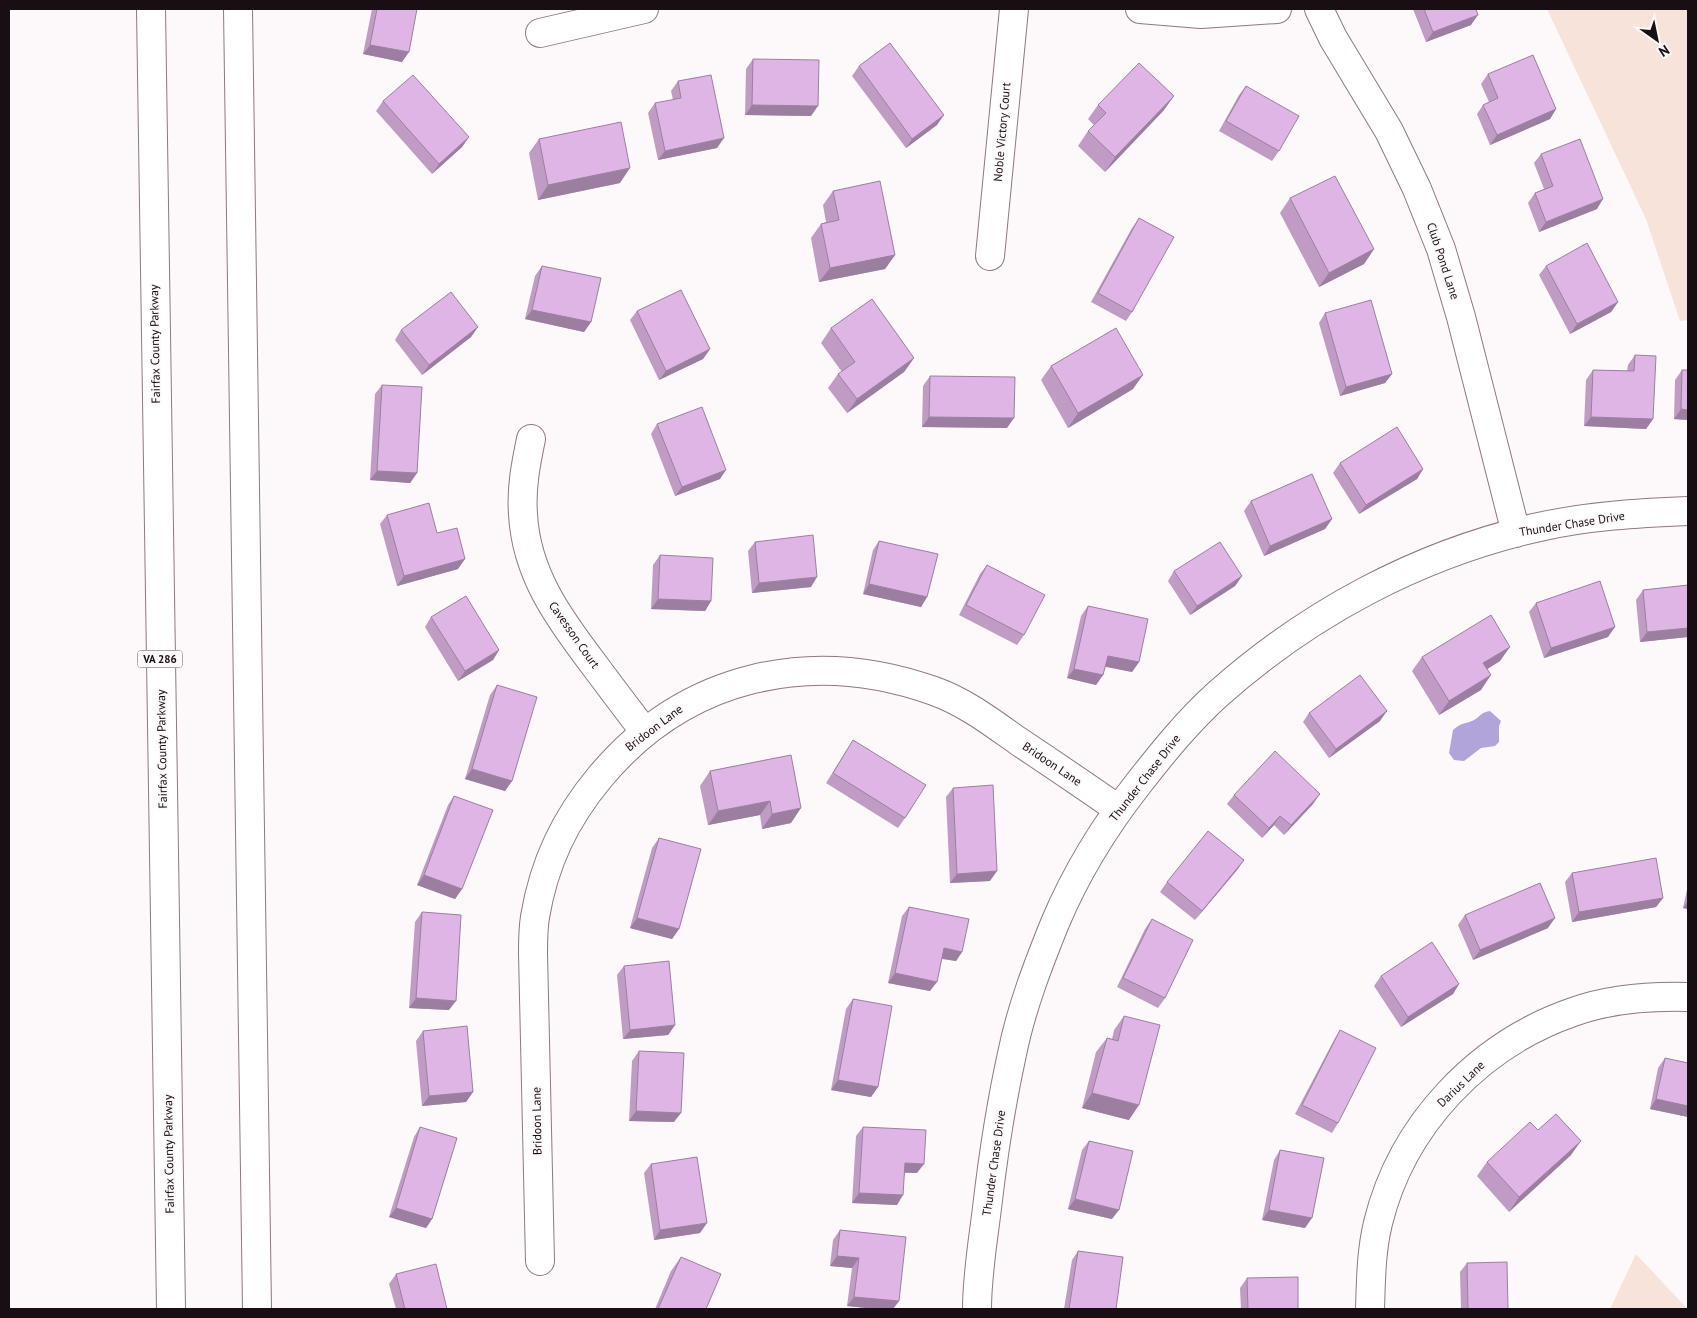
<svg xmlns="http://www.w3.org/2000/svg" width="1697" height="1318" viewBox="0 0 1697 1318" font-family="'PT Sans',sans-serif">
	<rect width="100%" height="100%" fill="#fdf8fa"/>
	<path fill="#f7e3d9" d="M1547,9h141v311l-8,1 -34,-102z
		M1636,1254l44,47 8,8h-78z"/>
	<path fill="#b0a4db" d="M1490,711l11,10 -2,5v16l-4,4 -14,2 -17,13 -10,-1 -5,-7 4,-23c8,-7 11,-6 19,-9 9,-4 7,-8 18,-10z"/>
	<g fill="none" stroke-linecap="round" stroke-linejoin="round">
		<defs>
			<path id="minor" d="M1140,9l61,5 76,-5
				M1319,9l14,29 56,93 28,58 24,60 20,68 55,216
				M540,33l104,-24
				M990,256l24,-247
				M531,439c-5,24 -10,49 -8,75 3,59 35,103 69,148 18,24 35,47 53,70
				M540,1261l-7,-308c0,-12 0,-24 2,-36 9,-54 30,-98 65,-140 85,-102 210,-130 334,-86 31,11 57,31 84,50 33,22 67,45 100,68
				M977,1309c0,-34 6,-68 10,-101 6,-52 14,-104 25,-154 9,-45 26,-89 43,-131 21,-50 50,-97 83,-139 25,-32 50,-63 80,-90 91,-81 201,-140 321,-167 49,-11 99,-14 149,-16
				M1370,1309c1,-29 1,-57 8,-86 24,-98 100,-178 195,-211 36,-13 77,-16 115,-15"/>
			<path id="highway" d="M151,9l20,1300
				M238,9l19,1300"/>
		</defs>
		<use href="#minor" stroke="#8f7882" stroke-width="30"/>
		<use href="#highway" stroke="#8f7882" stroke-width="30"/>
		<use href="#minor" stroke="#fff" stroke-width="28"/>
		<use href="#highway" stroke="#fff" stroke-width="28"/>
	</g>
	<path fill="#c09cc5" d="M372,9h45l-15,53 -39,-8z
		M1413,9h63l-5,16 -45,17z
		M753,59l58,57 -66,-1 1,-46z
		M859,66l78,59 -31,23 -54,-72z
		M1488,74l68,35 -6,10 -60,26 -13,-31 6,-9 6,-3 -8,-18z
		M678,81l39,67 -59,12 -10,-47 7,-10 18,-3 -2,-9z
		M1246,86l33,65 -7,10 -53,-30 20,-36z
		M383,101l86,36 -7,10 -30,27 -56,-63z
		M1098,105l66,5 -59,62 -27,-26 10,-15 6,-6 -6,-6z
		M539,139l81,44 -82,17 -9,-47z
		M1541,154l56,55 -58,23 -11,-29 7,-10 9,-4 -10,-26z
		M833,191l62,64 -10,14 -66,13 -8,-44 10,-14 5,-2 -3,-17z
		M1290,198l84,51 -10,15 -45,23 -39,-74z
		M1139,218l-7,94 -6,9 -35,-19 41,-74z
		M542,266l49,56 -7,10 -59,-13 10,-43z
		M1546,266l72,36 -7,10 -41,22 -31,-59z
		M637,311l73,38 -7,10 -44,21 -29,-60z
		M1325,313l67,61 -7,9 -45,13 -21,-73z
		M478,327l-7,10 -49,38 -27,-35 6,-10z
		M831,328l83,30 -10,14 -57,41 -19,-25 10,-14 4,-2 -21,-29z
		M1635,355l18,64 -7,10 -62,-3 2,-46 7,-10 34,1 1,-6z
		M1051,366l82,23 -65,39 -27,-48z
		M1682,370h6v50l-14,-1 1,-39z
		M930,376l77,52 -85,-1 1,-41z
		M382,385l35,88 -7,10 -40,-3 5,-86z
		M657,424l63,55 -45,17 -24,-62z
		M1340,463l83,6 -6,10 -58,35 -26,-41z
		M1251,501l81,18 -7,10 -61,27 -20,-45z
		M387,515l50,18 21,36 -61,17 -17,-62z
		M879,541l48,56 -6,10 -58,-13 10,-44z
		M755,542l56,45 -59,6 -4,-42z
		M660,555l51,46 -6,10 -54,-2 2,-44z
		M987,565l37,70 -7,10 -58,-30 21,-41z
		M1174,571l68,5 -7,10 -45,29 -22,-34z
		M1688,585v52l-48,5 -4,-42 7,-10z
		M1536,603l72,34 -64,21 -15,-46z
		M1088,606l51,56 -7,10 -27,-6 -2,9 -7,10 -29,-7 14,-62z
		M431,617l68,33 -6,10 -35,21 -33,-54z
		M1422,657l78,4 -13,8 -6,21 -42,25 -27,-44z
		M497,685l15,96 -7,10 -40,-12 25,-84z
		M1309,713l71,8 -51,37 -26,-36z
		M853,740l52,78 -7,10 -72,-45z
		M791,755v68l-29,6 -2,-14 -52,10 -8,-39 10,-15z
		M953,788l37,93 -40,2 -4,-86z
		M1234,795l79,9 -29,31 -10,-10 -12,13 -35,-34z
		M454,796l8,93 -7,10 -38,-14 31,-80z
		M659,838l20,91 -7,10 -42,-11 22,-80z
		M1244,860l-7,10 -42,50 -35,-28 7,-10z
		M1572,873l91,25 -7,9 -84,15 -7,-40z
		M1688,885v24l-5,-1z
		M909,907l53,45 -6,9 -14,-2 -12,32 -42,-8 14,-67z
		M422,912l27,98 -40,-2 6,-86z
		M1465,915l83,13 -75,32 -15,-35z
		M1152,919l13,79 -7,10 -41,-21 28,-58z
		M624,966l51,59 -7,10 -45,4 -6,-64z
		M1381,976l78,8 -6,10 -52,33 -27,-41z
		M853,999l25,88 -7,10 -40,-7 15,-81z
		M1124,1016l5,104 -47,-12 14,-56 11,-14 5,1 2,-9z
		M1340,1030l-2,93 -6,10 -37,-19 39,-74z
		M423,1031l50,61 -7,10 -44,4 -6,-65z
		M639,1051l35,71 -45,-1 3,-60z
		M1665,1058l23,5v54l-38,-8 8,-41z
		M420,1127l12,92 -6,9 -37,-11 25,-80z
		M863,1127l54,46h-12l-8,32 -45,-2 4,-67z
		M1538,1130l33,25 -62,57 -32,-36 10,-14z
		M1089,1141l23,78 -44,-10 14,-59z
		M1280,1150l25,78 -43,-8 12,-60z
		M651,1164l49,69 -46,7 -10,-67z
		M840,1230l59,71 -6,8h-17l-29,-3 5,-38 -22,-2 3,-26z
		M1078,1251l38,58h-52l8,-49z
		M681,1257l25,52h-51l16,-38z
		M1467,1263l41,46h-47l-1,-37z
		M396,1274l51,35h-51l-7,-25z
		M1247,1278l51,31h-57l-1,-21z"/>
	<path fill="#9c7fa0" d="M1478,15l-7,10 -45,17 7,-10z
		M370,45l39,7 -7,10 -39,-8z
		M1174,96l-10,14 -59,62 10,-15z
		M752,105l66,1 -7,10 -66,-1z
		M1556,109l-6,10 -60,26 7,-10z
		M944,115l-7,10 -31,23 6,-9z
		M469,137l-7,10 -30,27 7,-10z
		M724,138l-7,10 -59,12 7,-9z
		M630,168l-10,15 -82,17 10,-15z
		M1603,199l-6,10 -58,23 7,-10z
		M1374,249l-10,15 -45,23 10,-14z
		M895,255l-10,14 -66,13 11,-14z
		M1618,302l-7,10 -41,22 7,-10z
		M532,310l59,12 -7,10 -59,-13z
		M478,327l-7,10 -49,38 7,-10z
		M710,349l-7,10 -44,21 7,-9z
		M914,358l-10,14 -57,41 10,-14z
		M1392,374l-7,9 -45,13 6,-9z
		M1143,375l-10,14 -65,39 10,-15z
		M1681,409l7,1v10l-14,-1z
		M929,417l85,1 -7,10 -85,-1z
		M1591,417l62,2 -7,10 -62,-3z
		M1423,469l-6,10 -58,35 7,-9z
		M726,470l-6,9 -45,17 7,-9z
		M377,471l40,2 -7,10 -40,-3z
		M1332,519l-7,10 -61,27 6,-10z
		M465,559l-7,10 -61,17 7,-10z
		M1242,576l-7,10 -45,29 7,-9z
		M817,577l-6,10 -59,6 7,-10z
		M869,584l58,13 -6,10 -58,-13z
		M658,599l53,2 -6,10 -54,-2z
		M1615,627l-7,10 -64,21 7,-10z
		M1688,628v9l-48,5 7,-10z
		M1510,647l-10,14 -27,17 10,-15z
		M499,650l-6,10 -35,21 7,-10z
		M1108,656l31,6 -7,10 -31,-6z
		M1074,669l29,6 -7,10 -29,-7z
		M1491,675l-10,15 -42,25 10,-14z
		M1387,711l-7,10 -51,37 7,-9z
		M472,769l40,12 -7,10 -40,-12z
		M1320,794l-7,10 -29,31 7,-10z
		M770,801l-10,14 -52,10 10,-14z
		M801,808l-10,15 -29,6 10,-15z
		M1280,816l-6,9 -12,13 7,-10z
		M1244,860l-7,10 -42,50 7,-9z
		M997,871l-7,10 -40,2 7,-9z
		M424,875l38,14 -7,10 -38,-14z
		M1663,898l-7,9 -84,15 7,-10z
		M1688,901v8l-5,-1z
		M637,918l42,11 -7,10 -42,-11z
		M1555,918l-7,10 -75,32 7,-10z
		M944,948l18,4 -6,9 -18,-3z
		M895,973l42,9 -7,9 -42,-8z
		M1459,984l-6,10 -52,33 7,-10z
		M416,998l40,3 -7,9 -40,-2z
		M675,1025l-7,10 -45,4 7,-9z
		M838,1080l40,7 -7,10 -40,-7z
		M473,1092l-7,10 -44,4 7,-10z
		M1092,1093l47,12 -10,15 -47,-12z
		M1656,1099l32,7v11l-38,-8z
		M636,1111l45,2 -7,9 -45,-1z
		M1581,1141l-10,14 -62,57 10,-15z
		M905,1163l19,1 -7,9 -19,-1z
		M859,1193l44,2 -6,10 -45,-2z
		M1075,1199l44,11 -7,9 -44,-10z
		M396,1208l36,11 -6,9 -37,-11z
		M1269,1210l43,8 -7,10 -43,-8z
		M707,1223l-7,10 -46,7 6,-10z
		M837,1256l22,2 -7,10 -22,-2z
		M854,1297l45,4 -6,8h-17l-29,-3z"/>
	<path fill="#dfb5e5" stroke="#9c7fa0" d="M377,9h40l-8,43 -39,-7z
		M1424,9h52l2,6 -45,17z
		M890,43l54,72 -32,24 -53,-73z
		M1533,55l23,54 -59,26 -14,-30 15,-7 -10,-24z
		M753,59l66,1 -1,46 -66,-1z
		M1139,63l35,33 -59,61 -27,-26 18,-18 -8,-8z
		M413,75l56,62 -30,27 -56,-63z
		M711,75l13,63 -59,13 -10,-48 26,-5 -3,-17z
		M1246,86l53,30 -20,35 -53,-30z
		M621,122l9,46 -82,17 -9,-46z
		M1580,139l23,60 -57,23 -11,-29 18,-7 -12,-32z
		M1335,176l39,73 -45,24 -39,-75z
		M880,181l15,74 -65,13 -9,-44 18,-4 -6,-29z
		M1139,218l35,19 -42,75 -34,-19z
		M1587,243l31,59 -41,22 -31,-58z
		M542,266l59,12 -10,44 -59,-12z
		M681,290l29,59 -44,22 -29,-60z
		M451,292l27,35 -49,38 -28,-35z
		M872,299l42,59 -57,41 -19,-25 17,-12 -24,-34z
		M1371,300l21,74 -46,13 -21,-74z
		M1116,328l27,47 -65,38 -27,-47z
		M1635,355l21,1 -3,63 -62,-2 2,-47 41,1z
		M1682,370h6v40l-7,-1z
		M930,376l85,1 -1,41 -85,-1z
		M382,385l40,2 -5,86 -40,-2z
		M702,407l24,63 -44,17 -25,-63z
		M1397,427l26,42 -57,36 -26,-42z
		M1312,474l20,45 -62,27 -19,-45z
		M429,503l8,30 20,-5 8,31 -61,17 -17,-61z
		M813,535l4,42 -58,6 -4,-41z
		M879,541l59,13 -11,43 -58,-13z
		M1220,542l22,34 -45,30 -23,-35z
		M660,555l53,3 -2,43 -53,-2z
		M987,565l58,30 -21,40 -58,-30z
		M1600,581l15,46 -64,21 -15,-45z
		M1688,585v43l-41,4 -4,-42z
		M466,596l33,54 -34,21 -34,-54z
		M1088,606l60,13 -9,43 -31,-6 -5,19 -29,-6z
		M1491,615l19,32 -27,16 8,12 -42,26 -27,-44z
		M1360,675l27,36 -51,38 -27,-36z
		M497,685l40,12 -25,84 -40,-12z
		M853,740l73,45 -21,33 -72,-45z
		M1275,751l45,43 -29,31 -11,-9 -11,12 -35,-33z
		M791,755l10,53 -29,6 -2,-13 -52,10 -8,-40z
		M993,785l4,86 -40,3 -4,-86z
		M454,796l39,14 -31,79 -38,-14z
		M1208,831l36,29 -42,51 -35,-29z
		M659,838l42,11 -22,80 -42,-11z
		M1656,858l7,40 -84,14 -7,-39z
		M1540,883l15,35 -75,32 -15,-35z
		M909,907l60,12 -7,33 -18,-4 -7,34 -42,-9z
		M422,912l39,3 -5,86 -40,-3z
		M1152,919l41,21 -28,58 -42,-20z
		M1432,942l27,42 -51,33 -27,-41z
		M669,961l6,64 -45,5 -6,-64z
		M853,999l39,7 -14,81 -40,-7z
		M1124,1016l36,9 -21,80 -47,-12 15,-55 11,3z
		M467,1026l6,66 -44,4 -6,-65z
		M1340,1030l36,18 -38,75 -36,-18z
		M639,1051l45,2 -3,60 -45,-2z
		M1665,1058l23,5v43l-32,-7z
		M1556,1114l25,27 -62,56 -32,-35 43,-40 8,8z
		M420,1127l37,11 -25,81 -36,-11z
		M863,1127l63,3 -2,34 -19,-1 -2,32 -44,-2z
		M1089,1141l44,10 -14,59 -44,-11z
		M1280,1150l44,8 -12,60 -43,-8z
		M697,1157l10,66 -47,7 -9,-66z
		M840,1230l66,7 -7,64 -45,-4 5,-39 -22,-2z
		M1078,1251l45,6 -7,52h-47z
		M681,1257l40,17 -15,35h-48z
		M1507,1262l1,47h-40l-1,-46z
		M436,1264l11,45h-42l-9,-35z
		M1298,1277v32h-50l-1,-31z"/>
	<g text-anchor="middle" stroke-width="4" stroke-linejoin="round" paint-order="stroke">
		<rect fill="#fdf8fa" stroke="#5c5558" stroke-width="1" x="137.5" y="650.5" width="45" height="17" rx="4"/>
		<g font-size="11" font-weight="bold" fill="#170f13">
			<text x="160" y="663">VA 286</text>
		</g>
		<g font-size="12" fill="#170f13" stroke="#fdf8fa">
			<text transform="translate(1002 132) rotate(-85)" y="4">Noble Victory Court</text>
			<text transform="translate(1443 261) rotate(72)" y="4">Club Pond Lane</text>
			<text transform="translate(155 344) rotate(-91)" y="4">Fairfax County Parkway</text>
			<text transform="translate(1572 524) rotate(-9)" y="4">Thunder Chase Drive</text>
			<text transform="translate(574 635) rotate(55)" y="4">Cavesson Court</text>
			<text transform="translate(654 728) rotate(-37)" y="4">Bridoon Lane</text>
			<text transform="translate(162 749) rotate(-91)" y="4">Fairfax County Parkway</text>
			<text transform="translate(1052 764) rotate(34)" y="4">Bridoon Lane</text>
			<text transform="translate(1145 778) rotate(-52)" y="4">Thunder Chase Drive</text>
			<text transform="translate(1461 1084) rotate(-44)" y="4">Darius Lane</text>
			<text transform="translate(537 1121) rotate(-91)" y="4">Bridoon Lane</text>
			<text transform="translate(169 1154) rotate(-91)" y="4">Fairfax County Parkway</text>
			<text transform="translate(994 1163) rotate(-82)" y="4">Thunder Chase Drive</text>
		</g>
	</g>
	<rect width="1697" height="1318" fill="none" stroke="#170f13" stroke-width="20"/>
	<g transform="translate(1657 40) rotate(147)" stroke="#fdf8fa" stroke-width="4" paint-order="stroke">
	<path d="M0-4L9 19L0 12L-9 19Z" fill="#170f13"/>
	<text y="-8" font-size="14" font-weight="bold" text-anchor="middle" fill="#170f13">N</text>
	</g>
</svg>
